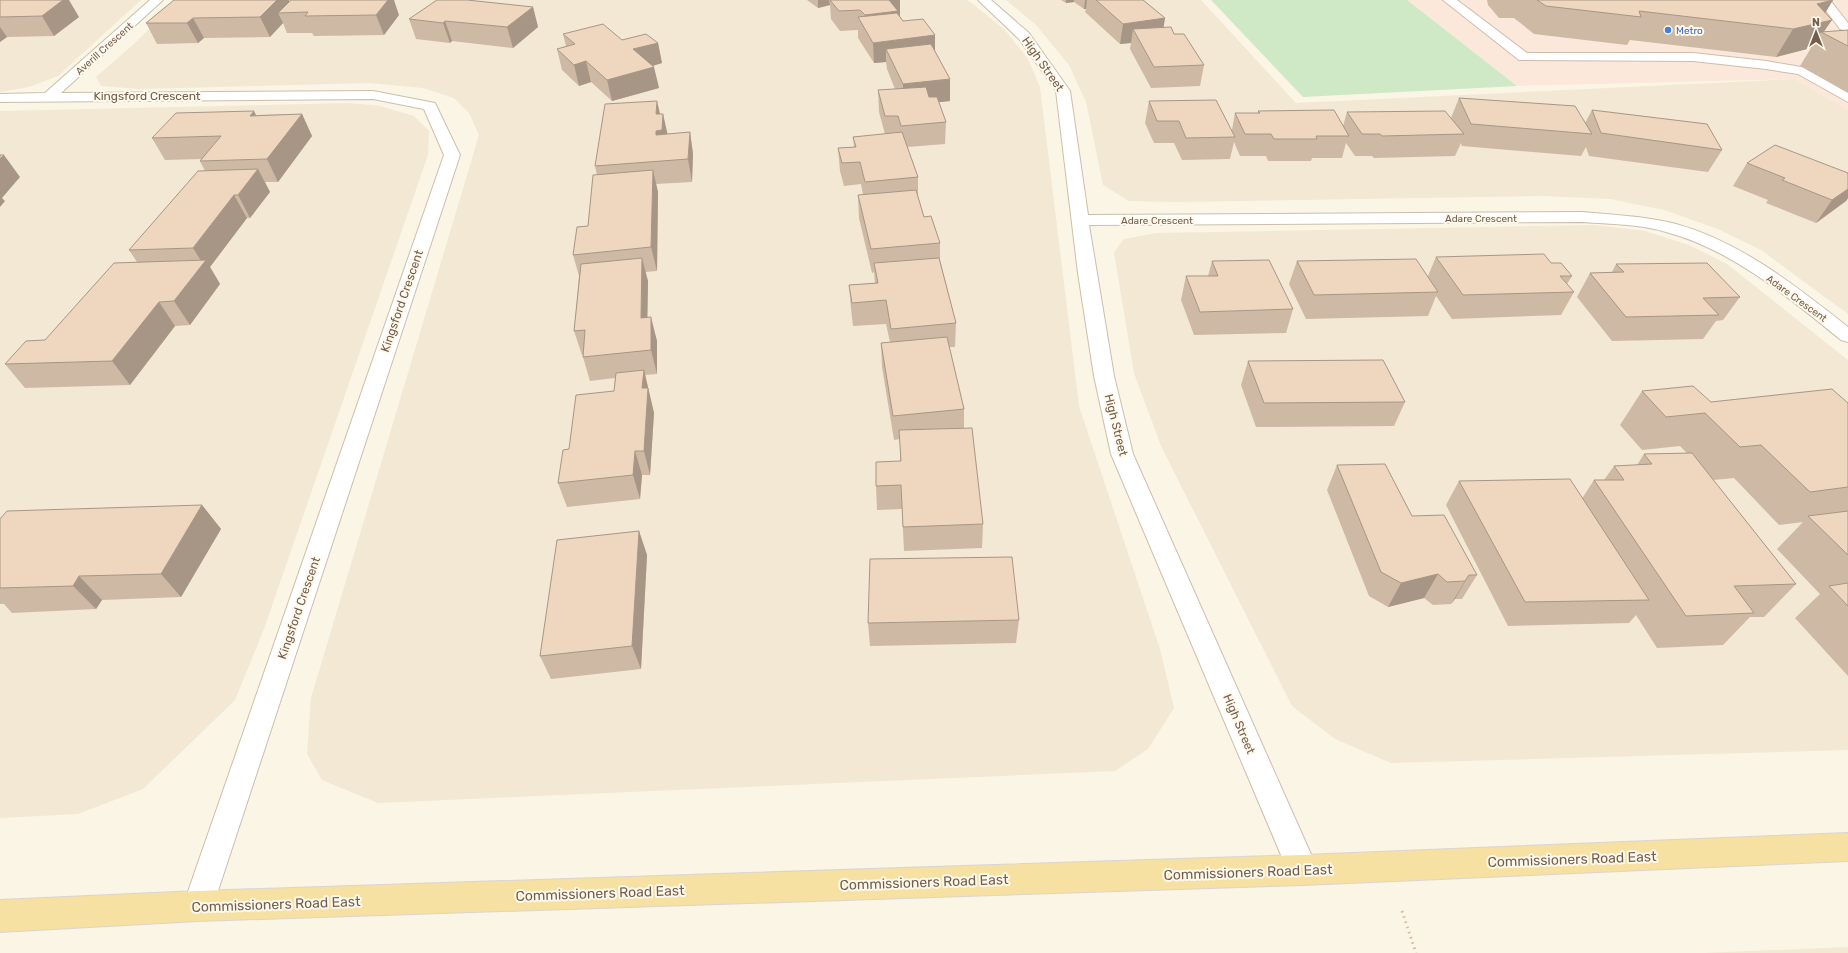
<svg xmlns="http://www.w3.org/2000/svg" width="1848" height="953" viewBox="0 0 1848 953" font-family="Rubik,sans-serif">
	<rect width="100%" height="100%" fill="#fbf5e6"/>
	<path fill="#f2e8d4" d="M0,0h141l-83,76 -29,11 -29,5z
		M179,0h788l7,5 31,25 23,29 12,28 39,319 81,243 14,59 -26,41 -33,22 -737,32 -56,-23 -15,-26 4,-56 168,-563 -10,-22 -15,-15 -31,-10 -54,-5 -230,6 -38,-3 -5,-9 38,-33z
		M1006,0h195l95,103 499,-24 53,31v204l-87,-64 -43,-21 -54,-19 -54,-11 -66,-3 -370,6 -45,-1 -26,-16 -17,-83 -17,-37 -33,-40z
		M349,103l31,3 34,10 15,15 -1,24 -164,474 -29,71 -92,89 -65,25 -78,4v-707z
		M1594,225l51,6 44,14 38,19 121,96v390l-457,13 -56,-24 -43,-33 -131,-260 -27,-73 -20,-121 10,-13 33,-6z
		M1848,947v6h-145z"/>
	<path fill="#fbe8da" d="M1407,0h441v110l-53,-31 -278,7z"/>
	<path fill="#cfe8c5" d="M1211,0h196l110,86 -214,11z"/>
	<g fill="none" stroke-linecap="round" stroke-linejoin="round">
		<defs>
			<path id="minor" d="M150,0h13l-102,93 312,-2 62,12 25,52 -247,751 -4,11 -11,4 -11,-4 -4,-11 261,-751 -20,-46 -51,-10 -373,3v-8l45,-1z
				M978,0h13l38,33 41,58 18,124 494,-3c32,3 63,4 94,12 65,18 120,62 172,103v15l-7,-2c-52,-42 -108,-90 -175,-108 -27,-8 -56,-8 -84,-10l-493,3 25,151 19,78 185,416 -4,11 -11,4 -11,-4 -181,-427 -17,-78 -16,-103 -22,-182 -37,-52z
				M1443,0h14l70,53h166l73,8 41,7 41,24v10l-50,-28 -32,-5 -73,-8 -174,-1z
				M1818,0h12l18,23v9l-8,-3z"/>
			<path id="major" d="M1848,833v28l-545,24 -1105,36 -198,11v-32l198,-9 1105,-36z"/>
		</defs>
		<use href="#minor" stroke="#ccbeac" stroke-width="2"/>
		<use href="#major" stroke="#dbd5d0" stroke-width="2"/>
		<path stroke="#d4bba2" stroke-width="3" stroke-dasharray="1.5 4" stroke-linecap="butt" d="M1402,911l14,42"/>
		<use href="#minor" fill="#fff" fill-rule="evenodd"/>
		<use href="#major" fill="#f6e0a2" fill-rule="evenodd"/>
	</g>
	<path fill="#ceb9a4" d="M0,0l79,17 -25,19 -47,1 -7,5z
		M174,0h115v2l110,13 -15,20 -70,1 -2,-3h-25l-4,-10 -13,14 -66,1 -6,5 -41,1 -11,-21z
		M807,0h93v17l3,4 32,14v15l15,51 -11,1 7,20 -1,22 -38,3 11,30v20l6,20 16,26v17l16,63 -1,24h-6l15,62v19l19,96 -1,24 -78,3 -2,-42 -25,1 -1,-24 24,-25v-22l-6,1 -12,-73 -1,-24 9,-1 -4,-18 -33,2 -2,-17 -2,-24 26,-2 -1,-11 -2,1 -13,-55 -1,-23h5l-2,-11 -17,2 -4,-15 -2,-23 16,-1 -1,-10 32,-3 -6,-22 -1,-22 17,-1 -8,-20 -1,-7 -12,1 -16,-25v-8l-18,1 -9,-12 -1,-14 -12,3z
		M1061,0h82l22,18 -2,9 11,7 30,31 -4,21 -49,2 -21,-39 1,-6 -11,1 -35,-32 1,-3h-2l-10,-7 -8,1z
		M1487,0h346l-8,13 -1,19 24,-2v63l-48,-27 11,-18 -35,9 -146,-17 -3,5 -93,-11 -20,-16h-15l-11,-13z
		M533,7l5,20 -25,21 -61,-7 -2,2 -34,-4 -7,-20z
		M563,34l59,6 36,3 4,20 -9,3 6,22 -47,13 -21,-19 -12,4 -17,-16 -5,-21 9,-3z
		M1459,98l126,25 7,-13 130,40 -14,22 -119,-16 -3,-9 -5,9 -119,-10 -1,-3 -6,13 -81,2 -2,-2h-17l-9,-13 -4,15h-30l-1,3h-43l-2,-5h-26l-6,-14 -4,17 -48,1 -8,-17h-20l-9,-20 4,-22 83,29 3,-17h23v-2l85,15 4,-14 104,6z
		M302,114l10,22 -34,46h-13l5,10 -20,26h-3l-37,49 10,17 -30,41 -15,1 -45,59 -105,3 -20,-24 40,-24 92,-78 -8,-12 76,-79 -5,-10 1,-2 -36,1 -13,-22 104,-23z
		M660,114h3l4,20 23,-2 3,22 -1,28 -36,2 2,8 -1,79 -12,1 3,9 -1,36 10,24v33l-12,1 9,38 -4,62h-8l-2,24 -73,8 -9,-24 11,-34 45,-58 1,-13 -25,3 -7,-24v-2h-1l-8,-24 5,-55 -6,-21 15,-29 9,-51 -2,-9z
		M1747,163l101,10v25l-2,3 -30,22 -50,-20 2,-3 -35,-14z
		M1436,257l115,6 21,13 -5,8 7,8 -13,23 -109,4 -16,-23 -8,20 -122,3 -17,-35 8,-23 131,15z
		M1212,261l81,48 -7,24 -92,2 -13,-35 5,-24h22z
		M1616,264l124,33 -17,23 -7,1 -13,18 -91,2 -35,-44 13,-24 22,-1z
		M1248,361l157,41 -11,24 -138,1 -15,-42z
		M1642,391l69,11 137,1v273l-53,-58 25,-24 -43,-45 26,-27 -24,3 -45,-47 -21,2 83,104 -32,33h-14l-27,28 -66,3 -21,-33 -7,8 -121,3 -62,-121 13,-24 124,16 11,-17h10l10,-14 23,-1 7,-11 43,-1 -7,-7 -38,4 -22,-25z
		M1337,465l75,51 65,59 -15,24h-7l-4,5 -18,1 -9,-7 -36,9 -19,-11 -42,-106z
		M202,505l19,24 -40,68 -79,3 -6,9 -84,4 -8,-9h-4v-85z
		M639,531l8,24 -6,114 -90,10 -11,-23z
		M1019,620l-3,23 -146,3 -2,-23z"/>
	<path fill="#a79686" d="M63,0h6l10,17 -25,19 -12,-20z
		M277,0h12l5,12 -16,1 5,10 -13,14 -10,-20z
		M388,0h6l5,15 -15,20 -8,-20z
		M818,0h11l1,5 -12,3z
		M889,0h11v18l-35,12v-15z
		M1066,0h8v2l-8,1z
		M1085,0h2l-1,9h-2z
		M1833,0l-14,23 13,-3 -9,13 -2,-1 -10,16 -35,9 17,-28 24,-25z
		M533,7l5,20 -25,21 -6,-21z
		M193,18l11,20 -6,5 -11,-20z
		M1165,18l-3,20 -29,-9 -2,14 -11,1 3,-20z
		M445,21l7,20 -2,2 -7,-20z
		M0,27l7,10 -7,5z
		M935,35v21l-49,-7v13l-12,1 -1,-20z
		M658,43l4,20 -24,7 -5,-21z
		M586,61l5,21 -12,4 -5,-21z
		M654,67l5,21 -47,13 -5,-21z
		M950,79v22l-47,5v-22z
		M657,101l5,21 1,-8 5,22 -12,-1v-21z
		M254,111l11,22 -15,-17z
		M302,114l10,22 -34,46 -11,-23z
		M690,132l3,22 -1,28 -4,-23z
		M4,155l16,22 -18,21 3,3 -5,6v-48z
		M258,169l12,23 -20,26 -12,-23z
		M653,170l5,22 -1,79 -6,-24z
		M1848,189v9l-2,3 -30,22 16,-23z
		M234,195l13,23 -37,49 10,17 -30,41 -16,-24 29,-37 -10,-16z
		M642,258l6,23 -1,61 -6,-24z
		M159,302l16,24 -45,59 -18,-24z
		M651,317l6,24v33l-6,-24z
		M644,370l10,43 -4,62 -6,-24 -2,-63z
		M635,451l7,24 -2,24 -7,-24z
		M202,505l19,24 -40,68 -20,-23z
		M639,531l8,24 -6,114 -9,-23z
		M1438,574l-14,24 -36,9 13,-24z
		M1469,575l-14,24 -4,5 14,-23z
		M79,576l23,24 -6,9 -23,-23z"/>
	<path fill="#efd7bf" stroke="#a79686" d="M0,0h63l-21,16 -42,1z
		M174,0h103l-17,17 -67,1 -6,5h-41z
		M291,0h97l-12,15 -71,1 3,-4 -30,1z
		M437,0h30l66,7 -26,20 -62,-6 -2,2 -34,-4z
		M830,0h59l9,11 -33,4 -5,-5 -21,1z
		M1096,0h47l22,18 -42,6z
		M1537,0h296l-16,4 15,16 -39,9 -154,-18 2,6 -95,-11z
		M897,13l6,8 20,-2 12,16 -62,8 -15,-26z
		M603,24l19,16 24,-6 12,9 -25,6 21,18 -47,13 -21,-19 -12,4 -17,-16 18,-5 -12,-10z
		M1171,27l3,7h10l20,31 -50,2 -21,-38z
		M1848,30v16l-27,-14z
		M931,44l19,35 -47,5 -17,-35z
		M926,87l3,10h8l9,25 -45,4 -3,-10h-13l-7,-26z
		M1459,98l116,8 17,28 -121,-10z
		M1216,100l19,37 -49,1 -7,-17h-22l-8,-20z
		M657,101l-1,13h7l-1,16 -6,1v4l34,-3 -2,27 -93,7 10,-62z
		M1334,110l15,26h-33l1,3h-43l-3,-5h-26l-10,-21h25l-2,-2z
		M1592,110l115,14 15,26 -121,-17z
		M254,111l-4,5 52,-2 -35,45 -67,2 21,-25 -69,2 24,-25z
		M1445,111l19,23 -82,2 -2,-2h-18l-15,-22z
		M902,132l16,45 -53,5 -5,-20 -18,1 -4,-15 18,-1 -3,-10z
		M1775,145l73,28v16l-16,11 -50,-20 3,-2 -38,-15z
		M0,155h4l-4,4z
		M258,169l-20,26h-4l-41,53 -64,2 69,-79z
		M653,170l-2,77 -78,8 4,-28 11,-1 5,-51z
		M916,190l8,27 7,-1 9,27 -69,6 -13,-54z
		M1544,254l7,9h10l11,13h-12l14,16 -111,3 -27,-38z
		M642,258l-1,60 10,-1v33l-68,7 2,-27 -11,1 7,-67z
		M939,258l17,65 -65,6 -5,-29 -34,3 -3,-18 29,-2 -4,-20z
		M1416,259l22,33 -124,3 -17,-34z
		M206,260l-32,41 -15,1 -47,59 -107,3 21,-23 19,-1 69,-77z
		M1269,260l24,49 -93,3 -14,-36h32l-6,-15z
		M1707,263l33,34 -37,1 16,17 -93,2 -36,-44 34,-1 -8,-8z
		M947,337l17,72 -71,7 -12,-73z
		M1383,360l22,42 -141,1 -16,-42z
		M644,370l-2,18h6l-4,63h-9l-2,24 -75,8 5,-33 6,-1 7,-54 38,-4 2,-18z
		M1693,386l18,16 121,-13 16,14v84l-38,5 -49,-47 -21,2 -35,-34 -39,4 -24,-26z
		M972,428l11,96 -80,3 -2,-42 -25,1v-24l25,-1 -2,-31z
		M1692,453l104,131 -62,2 20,27 -68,3 -92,-136h30l-10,-14 38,-2 -8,-10z
		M1385,464l27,52 32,-1 33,60h-8l-4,6 -18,1 -9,-8 -37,9 -20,-11 -44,-107z
		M1570,479l79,121 -124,2 -66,-121z
		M202,505l-41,69 -82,2 -6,10 -73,2v-69l7,-8z
		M1848,511v44l-40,-39z
		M639,531l-7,115 -92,10 17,-116z
		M1012,557l7,63 -151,3 2,-64z
		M1848,583v23l-19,-20z"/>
	<circle fill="#3f7fe0" stroke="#fef9ec" stroke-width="1.5" cx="1668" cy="30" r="4"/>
	<g text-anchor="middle" stroke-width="4" stroke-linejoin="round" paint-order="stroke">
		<g font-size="10" fill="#366cbe" stroke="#fef9ec" text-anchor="start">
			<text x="1676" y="34">Metro</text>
		</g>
		<g font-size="10" fill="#735e4c" stroke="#fef9ec">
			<text transform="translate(104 48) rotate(-42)" y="4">Averill Crescent</text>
			<text x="1481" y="222">Adare Crescent</text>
			<text x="1157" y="224">Adare Crescent</text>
			<text transform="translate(1797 298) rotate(36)" y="4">Adare Crescent</text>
		</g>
		<g font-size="12" fill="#735e4c" stroke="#fef9ec">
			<text transform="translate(1043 64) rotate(55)" y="4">High Street</text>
			<text x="147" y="100">Kingsford Crescent</text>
			<text transform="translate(402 301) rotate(-71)" y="4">Kingsford Crescent</text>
			<text transform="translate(1116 425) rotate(76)" y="4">High Street</text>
			<text transform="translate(299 608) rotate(-71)" y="4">Kingsford Crescent</text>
			<text transform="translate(1239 724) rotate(67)" y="4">High Street</text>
		</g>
		<g font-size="14" fill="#735e4c" stroke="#fef9ec">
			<text transform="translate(1572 859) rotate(-2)" y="5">Commissioners Road East</text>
			<text transform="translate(1248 872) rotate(-2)" y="5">Commissioners Road East</text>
			<text transform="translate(924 882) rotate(-2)" y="5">Commissioners Road East</text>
			<text transform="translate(600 893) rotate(-2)" y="5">Commissioners Road East</text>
			<text transform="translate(276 904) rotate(-2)" y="5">Commissioners Road East</text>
		</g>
	</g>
	<g transform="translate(1816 32)" stroke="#fef9ec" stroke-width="3" paint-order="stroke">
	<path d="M0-3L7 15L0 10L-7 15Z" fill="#735e4c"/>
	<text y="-6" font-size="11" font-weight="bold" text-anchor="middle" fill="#735e4c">N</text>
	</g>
</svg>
